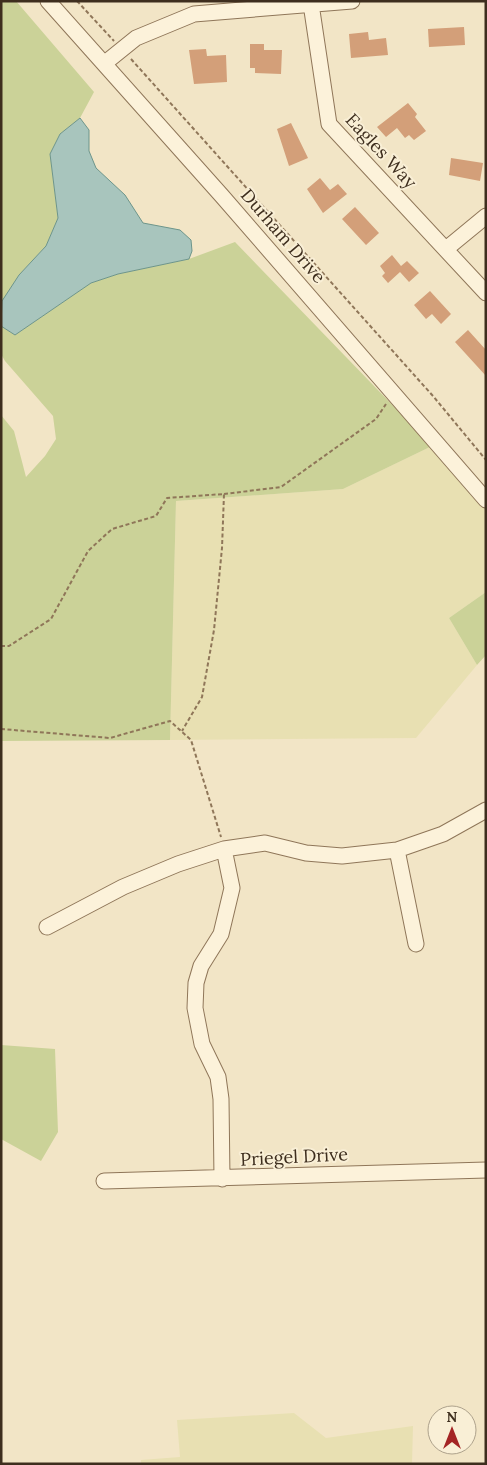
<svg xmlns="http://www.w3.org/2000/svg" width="487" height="1465" viewBox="0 0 487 1465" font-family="Lora,serif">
	<rect width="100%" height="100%" fill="#f2e5c6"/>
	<path fill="#e8e0b2" d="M432,446l54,64v82l-37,26 28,47 -61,73 -246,2 6,-239 167,-12z
		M294,1413l32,25 87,-12 -1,38h-271v-4l39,-3 -3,-37z"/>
	<path fill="#cbd298" d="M1,1h15l78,91 -14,26 -20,16 -10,20 8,64 -12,28 -27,29 -18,29z
		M235,242l197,204 -89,43 -167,12 -6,239 -169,1v-326l13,16 12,46 19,-21 11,-17 -3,-23 -48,-55 -4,-7v-28l14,9 76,-52 27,-9 71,-15z
		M486,592v63l-9,10 -28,-47z
		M1,1045l54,4 3,83 -17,29 -40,-22z"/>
	<path fill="#a8c5bd" stroke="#6d958b" d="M80,118l9,12v21l7,17 29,27 18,28 37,7 11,10 1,11 -3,8 -71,15 -27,9 -76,52 -14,-9 1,-25 17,-26 27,-29 12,-28 -8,-64 10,-20z"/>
	<path fill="#d39f79" d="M464,27l1,18 -36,2 -1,-18z
		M368,32l1,8 17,-2 2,17 -37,3 -2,-24z
		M250,44h14v6h18l-1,24 -26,-1v-5h-5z
		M206,49l1,7 19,-1 1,27 -33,2 -5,-34z
		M408,103l9,11 -2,3 11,14 -12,9 -5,-5 -4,3 -8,-10 -11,9 -9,-10z
		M291,123l17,35 -19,8 -12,-37z
		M451,158l32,5 -3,18 -31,-6z
		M320,178l10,12 8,-6 9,10 -24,19 -16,-24z
		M355,207l24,26 -13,12 -24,-26z
		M392,255l9,11 6,-5 12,12 -10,9 -9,-10 -12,11 -6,-7 3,-3 -5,-7z
		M430,291l21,23 -10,10 -9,-10 -6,5 -12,-14z
		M468,330l18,20v26l-31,-34z"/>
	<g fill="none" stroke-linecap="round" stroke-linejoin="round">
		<defs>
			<path id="minor" d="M48,1l174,195 264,304
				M311,4l18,120 157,169
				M105,63l31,-25 58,-24 158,-13
				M446,249l40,-33
				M397,850l19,94
				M47,927l76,-40 55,-23 46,-15 41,-6 41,10 36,3 55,-6 46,-16 43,-24
				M222,1179l-1,-80 -3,-22 -16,-33 -7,-36 1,-25 5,-17 20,-32 11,-46 -8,-39
				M104,1181l382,-11"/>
		</defs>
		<use href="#minor" stroke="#8f7659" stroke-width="17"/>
		<path stroke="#8f7659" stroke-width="2" stroke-dasharray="4 2.5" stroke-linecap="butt" d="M77,1l37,40
			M131,59l302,337 53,64
			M224,494l57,-7 95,-68 10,-15
			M1,646h8l42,-27 37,-68 24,-22 44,-13 11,-18 57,-4 -2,54 -8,82 -12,67 -20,34
			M1,729l109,9 60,-17 21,19 30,97"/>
		<use href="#minor" stroke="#fcf2da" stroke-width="15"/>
	</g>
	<g text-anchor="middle" stroke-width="4" stroke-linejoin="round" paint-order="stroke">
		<g font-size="18" fill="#3e2e1e" stroke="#f9efd6">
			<text transform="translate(381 151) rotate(47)" y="6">Eagles Way</text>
			<text transform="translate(283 236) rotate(49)" y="6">Durham Drive</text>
			<text transform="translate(294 1157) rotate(-3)" y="6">Priegel Drive</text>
		</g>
	</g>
	<rect width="487" height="1465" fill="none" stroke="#3e2e1e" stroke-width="5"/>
	<g transform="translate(452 1430)"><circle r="24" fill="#f9efd6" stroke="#aea28c"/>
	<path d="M0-4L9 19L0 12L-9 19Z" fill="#a42424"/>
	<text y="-8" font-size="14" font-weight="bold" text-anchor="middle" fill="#3e2e1e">N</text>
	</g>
</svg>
